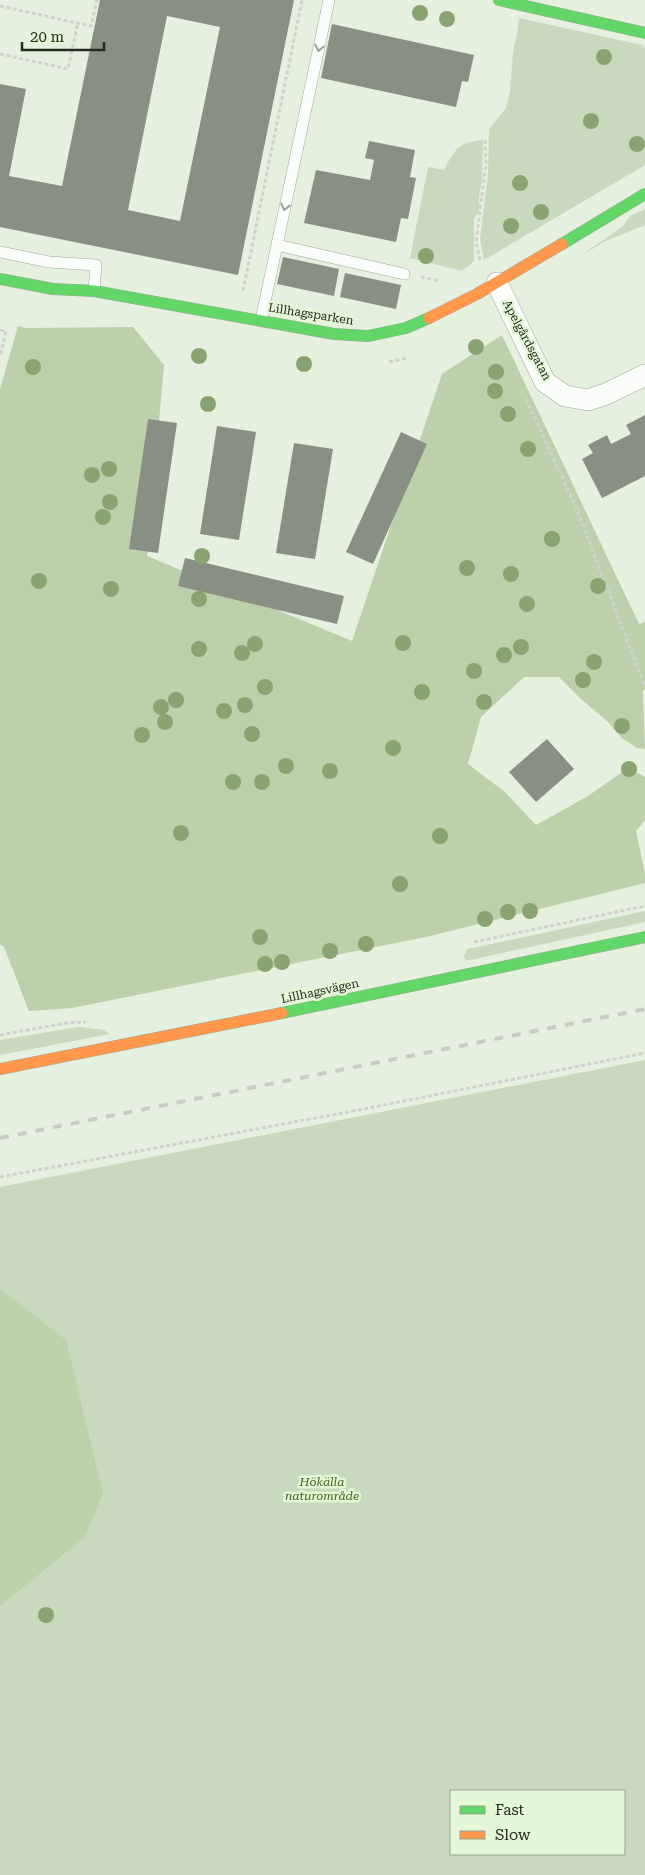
<svg xmlns="http://www.w3.org/2000/svg" width="645" height="1875" viewBox="0 0 645 1875" font-family="'Roboto Serif',serif">
	<rect width="100%" height="100%" fill="#e5f0de"/>
	<path fill="#c8d9bd" fill-rule="evenodd" d="M519,18l123,27 3,3v117l-161,95 -4,-21 8,-66 1,-44 17,-21 4,-17 3,-40 3,-11z
		M483,140l-1,40 -3,16v15l-5,8v42l-12,10 -52,-13 18,-91 16,3c12,-22 13,-27 39,-30z
		M645,209v16l-39,16 -24,14 41,-29 7,-10z
		M645,911v11l-175,38h-4l-2,-3 3,-8 6,-1z
		M79,1027l25,3 6,4 -110,21v-15z
		M645,1060v815h-645v-688zM451,1791h173v63h-173z"/>
	<path fill="#bbd0ab" d="M18,326l8,2 107,-1 31,38 -17,191 205,85 90,-267 60,-39 137,289 6,-2v68h-2l2,59 -8,-1 -15,-10 -14,-16 -28,-24 -21,-21h-35l-43,40 -13,47 37,28 31,33 52,-29 40,-28 17,9v43l-9,11 9,43v9l-219,54 -354,71 -43,3 -25,-64 -4,-3v-555z
		M0,1289l66,51 37,154 -18,43 -85,69z"/>
	<path fill="#889083" fill-rule="evenodd" d="M100,0h194l-56,275 -238,-48v-143l26,5 -17,87 53,10zM167,16l53,11 -40,194 -52,-11z
		M332,24l142,31 -6,27 -6,-1 -6,26 -135,-29z
		M369,141l46,9 -5,27 6,1 -8,41 -7,-1 -5,24 -92,-19 12,-53 54,10 4,-20 -9,-2z
		M283,257l56,12 -5,27 -57,-12z
		M345,273l56,12 -5,24 -56,-12z
		M645,415v61l-43,22 -20,-39 11,-6 -5,-8 19,-10 4,9 20,-10 -5,-9z
		M148,419l29,4 -19,130 -29,-4z
		M217,426l39,6 -17,108 -39,-6z
		M401,432l26,12 -54,120 -27,-12z
		M294,443l39,6 -18,110 -39,-6z
		M185,558l159,38 -7,28 -159,-38z
		M547,739l27,30 -38,33 -27,-30z"/>
	<g fill="none" stroke-linecap="round" stroke-linejoin="round">
		<defs>
			<path id="lane" d="M277,245l127,29
				M0,252l49,10 47,3 -2,26
				M261,320l68,-320"/>
			<path id="street" d="M497,283l48,99 20,14 23,4 18,-6 39,-19"/>
			<path id="fast" d="M499,0l146,33
				M562,244l83,-50
				M0,279l53,10 41,2 240,43 34,2 38,-8 23,-10
				M282,1013l363,-76"/>
			<path id="slow" d="M429,318l48,-24 85,-50
				M0,1069l282,-56"/>
		</defs>
		<use href="#lane" stroke="#a0a89a" stroke-width="12"/>
		<use href="#street" stroke="#a0a89a" stroke-width="22"/>
		<use href="#fast" stroke="#a0a89a" stroke-width="12"/>
		<use href="#slow" stroke="#a0a89a" stroke-width="12"/>
		<path stroke="#d0d2ce" stroke-width="3" stroke-dasharray="4 2.5" stroke-linecap="butt" d="M0,6l91,20 6,-26
			M0,54l68,15 10,-46
			M480,260l-4,-18 10,-78 -1,-25
			M421,277l18,4
			M243,291l59,-291
			M0,330l6,1 -6,26
			M389,362l18,-4
			M526,399l50,108 69,180
			M474,942l171,-36
			M0,1035l66,-12 20,-1
			M0,1177l369,-69 276,-55"/>
		<use href="#lane" stroke="#fbfdfa" stroke-width="11"/>
		<use href="#street" stroke="#fbfdfa" stroke-width="21"/>
		<use href="#fast" stroke="#63d668" stroke-width="11"/>
		<use href="#slow" stroke="#ff974d" stroke-width="11"/>
		<path stroke="#c8cbc6" stroke-width="4" stroke-dasharray="9 9" stroke-linecap="butt" d="M0,1138l645,-129"/>
	</g>
	<g fill="#8aa373">
		<circle cx="420" cy="13" r="8"/>
		<circle cx="447" cy="19" r="8"/>
		<circle cx="604" cy="57" r="8"/>
		<circle cx="591" cy="121" r="8"/>
		<circle cx="637" cy="144" r="8"/>
		<circle cx="520" cy="183" r="8"/>
		<circle cx="541" cy="212" r="8"/>
		<circle cx="511" cy="226" r="8"/>
		<circle cx="426" cy="256" r="8"/>
		<circle cx="476" cy="347" r="8"/>
		<circle cx="199" cy="356" r="8"/>
		<circle cx="304" cy="364" r="8"/>
		<circle cx="33" cy="367" r="8"/>
		<circle cx="496" cy="372" r="8"/>
		<circle cx="495" cy="391" r="8"/>
		<circle cx="208" cy="404" r="8"/>
		<circle cx="508" cy="414" r="8"/>
		<circle cx="528" cy="449" r="8"/>
		<circle cx="109" cy="469" r="8"/>
		<circle cx="92" cy="475" r="8"/>
		<circle cx="110" cy="502" r="8"/>
		<circle cx="103" cy="517" r="8"/>
		<circle cx="552" cy="539" r="8"/>
		<circle cx="202" cy="556" r="8"/>
		<circle cx="467" cy="568" r="8"/>
		<circle cx="511" cy="574" r="8"/>
		<circle cx="39" cy="581" r="8"/>
		<circle cx="598" cy="586" r="8"/>
		<circle cx="111" cy="589" r="8"/>
		<circle cx="199" cy="599" r="8"/>
		<circle cx="527" cy="604" r="8"/>
		<circle cx="403" cy="643" r="8"/>
		<circle cx="255" cy="644" r="8"/>
		<circle cx="521" cy="647" r="8"/>
		<circle cx="199" cy="649" r="8"/>
		<circle cx="242" cy="653" r="8"/>
		<circle cx="504" cy="655" r="8"/>
		<circle cx="594" cy="662" r="8"/>
		<circle cx="474" cy="671" r="8"/>
		<circle cx="583" cy="680" r="8"/>
		<circle cx="265" cy="687" r="8"/>
		<circle cx="422" cy="692" r="8"/>
		<circle cx="176" cy="700" r="8"/>
		<circle cx="484" cy="702" r="8"/>
		<circle cx="245" cy="705" r="8"/>
		<circle cx="161" cy="707" r="8"/>
		<circle cx="224" cy="711" r="8"/>
		<circle cx="165" cy="722" r="8"/>
		<circle cx="622" cy="726" r="8"/>
		<circle cx="252" cy="734" r="8"/>
		<circle cx="142" cy="735" r="8"/>
		<circle cx="393" cy="748" r="8"/>
		<circle cx="286" cy="766" r="8"/>
		<circle cx="629" cy="769" r="8"/>
		<circle cx="330" cy="771" r="8"/>
		<circle cx="233" cy="782" r="8"/>
		<circle cx="262" cy="782" r="8"/>
		<circle cx="181" cy="833" r="8"/>
		<circle cx="440" cy="836" r="8"/>
		<circle cx="400" cy="884" r="8"/>
		<circle cx="530" cy="911" r="8"/>
		<circle cx="508" cy="912" r="8"/>
		<circle cx="485" cy="919" r="8"/>
		<circle cx="260" cy="937" r="8"/>
		<circle cx="366" cy="944" r="8"/>
		<circle cx="330" cy="951" r="8"/>
		<circle cx="282" cy="962" r="8"/>
		<circle cx="265" cy="964" r="8"/>
		<circle cx="46" cy="1615" r="8"/>
	</g>
	<defs><path id="oneway-chevron" d="M-2-3.5L2.5 0L-2 3.5" fill="none" stroke-width="1.6" stroke-linecap="round" stroke-linejoin="round" transform="scale(1.25)"/></defs>
	<g stroke="#9a9e97">
		<use href="#oneway-chevron" transform="translate(319 48) rotate(102)"/>
		<use href="#oneway-chevron" transform="translate(285 207) rotate(102)"/>
	</g>
	<g text-anchor="middle" stroke-width="5" stroke-linejoin="round" paint-order="stroke">
		<g font-size="12" fill="#232a1e" stroke="#e4f7d7">
			<text transform="translate(311 314) rotate(9)" y="4">Lillhagsparken</text>
			<text transform="translate(527 340) rotate(62)" y="4">Apelgårdsgatan</text>
			<text transform="translate(320 991) rotate(-12)" y="4">Lillhagsvägen</text>
		</g>
		<g font-size="12" font-style="italic" fill="#3f641c" stroke="#e4f7d7">
			<text x="322" y="1486">Hökälla<tspan x="322" dy="14">naturområde</tspan></text>
		</g>
	</g>
	<rect x="450" y="1790" width="175" height="65" fill="#e4f7d7" stroke="#97a58d"/>
	<rect x="460" y="1806" width="25" height="8" fill="#63d668" stroke="#97a58d"/>
	<text x="495" y="1815" font-size="15" fill="#232a1e">Fast</text>
	<rect x="460" y="1831" width="25" height="8" fill="#ff974d" stroke="#97a58d"/>
	<text x="495" y="1840" font-size="15" fill="#232a1e">Slow</text>
	<path d="M22 42v8h82v-8" fill="none" stroke="#232a1e" stroke-width="2.5"/>
	<text x="30" y="42" font-size="15" fill="#232a1e" stroke="#e4f7d7" stroke-width="4" paint-order="stroke">20 m</text>
</svg>
